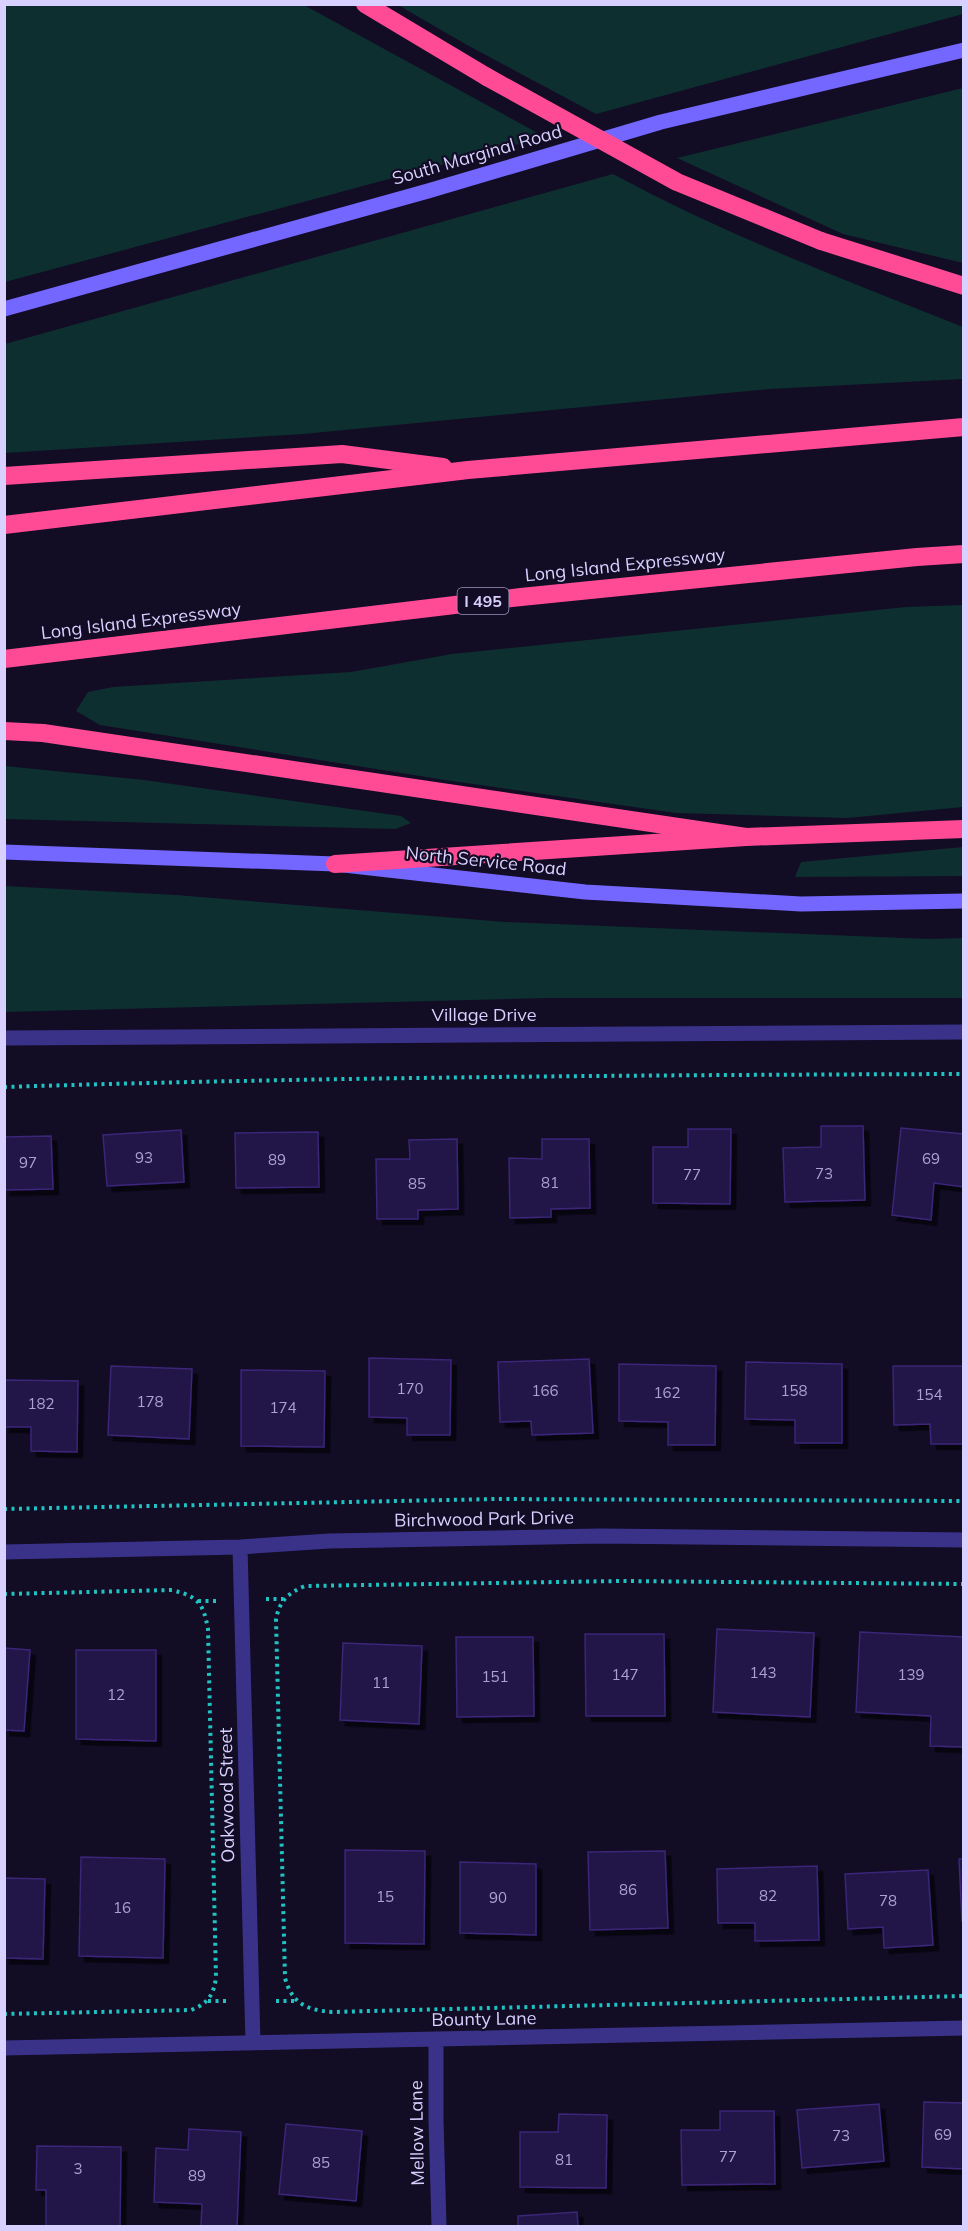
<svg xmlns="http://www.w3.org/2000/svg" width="968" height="2231" viewBox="0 0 968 2231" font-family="Mulish,sans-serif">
	<defs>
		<filter id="shadow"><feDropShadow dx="5.5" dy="5.5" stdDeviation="0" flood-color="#0009"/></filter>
	</defs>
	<rect width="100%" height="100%" fill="#120c25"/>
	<path fill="#0e2f30" d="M5,4l299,1 241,132 -540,145z
		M963,4v10l-367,100 -129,-69 -69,-40z
		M963,88v175l-120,-29 -166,-76z
		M613,174c113,61 232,106 350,153v52l-193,10 -467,45 -298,19v-109z
		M963,605v202l-116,11 -171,-5 -231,-33 -345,-55 -24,-14 12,-19 25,-5 238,-15 101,-18 454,-47z
		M5,766l139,14 257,36 10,7 -16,6 -390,-10z
		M963,847v29l-168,1 6,-15z
		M4,886l172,9 329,27 424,17 34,-1v60h-414l-544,14z"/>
	<path fill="#231648" stroke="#3a2577" stroke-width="1.5" filter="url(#shadow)" d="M821,1126h42l2,74 -80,2 -2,-54 38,-1z
		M901,1128l63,6v53l-30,-4 -3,37 -39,-5z
		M688,1129h43l-1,75 -77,-1v-56h35z
		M181,1130l3,52 -77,4 -4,-51z
		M318,1132l1,55 -83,1 -1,-55z
		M51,1136l2,53 -49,1v-53z
		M457,1139l1,70 -40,1v9h-41l-1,-60h34l-1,-19z
		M542,1139h47l1,69 -39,1v8l-41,1 -1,-60 33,1z
		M369,1358l82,2 -1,75h-43v-17l-38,-1z
		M589,1359l4,74 -61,2 -1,-14 -31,1 -2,-60z
		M746,1362l96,2v79h-47v-23l-50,-1z
		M619,1364l97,2 -1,79h-47v-23l-49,-1z
		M111,1366l81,3 -3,70 -81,-4z
		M893,1366h71v78h-33l-1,-20 -36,1z
		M241,1370l84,1 -1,76 -83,-1z
		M4,1380l74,1 -1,71 -46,-1v-24h-27z
		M717,1629l97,4 -4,84 -97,-5z
		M860,1632l104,5v110l-34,-1 1,-30 -75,-4z
		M585,1634h79l1,82h-79z
		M456,1637h77l1,79 -77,1z
		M343,1643l79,3 -3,78 -79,-4z
		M4,1648l26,2 -6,81 -20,-1z
		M76,1650h80v91l-80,-2z
		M345,1850l80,1 -1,93 -79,-1z
		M665,1851l3,77 -78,2 -2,-78z
		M81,1857l84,2 -2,99 -84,-2z
		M959,1859h5v62h-2z
		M460,1862l76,2v71l-76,-2z
		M817,1866l2,74 -64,1v-18h-37l-1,-54z
		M928,1870l5,75 -49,3 -1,-21 -35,2 -3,-55z
		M4,1878l41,1 -2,80 -39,-1z
		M924,2102l40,1v66l-42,-2z
		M879,2104l5,57 -82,7 -5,-58z
		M720,2111h54l1,73 -93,1 -1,-55h39z
		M559,2114l48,1 -1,73 -86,-1v-55h38z
		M286,2124l76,7 -6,70 -77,-7z
		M189,2129l52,3 -4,94h-36l1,-22 -48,-2 2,-54 32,2z
		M37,2146l84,1 -1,79h-74v-36h-10z
		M577,2212l1,14h-60v-10z"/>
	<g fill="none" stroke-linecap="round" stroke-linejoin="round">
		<path stroke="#21c2c2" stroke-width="4" stroke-dasharray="3 4.5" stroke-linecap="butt" d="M4,1087c320,-10 640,-12 960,-13
			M4,1509l492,-10 468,2
			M964,1584l-344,-3 -315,5c-17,7 -26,15 -29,34l9,358c7,26 22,32 47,34l632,-16
			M4,1594l168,-4c27,7 31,13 36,39l8,348c-2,17 -8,27 -25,33l-187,4
			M266,1599h17
			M198,1601h18
			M208,2001h18
			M276,2001h19"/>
		<path stroke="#3a3289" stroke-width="15" d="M4,1038l960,-6
			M240,1547l13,496
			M4,1552l236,-5 89,-6 272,-5 363,4
			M436,2039v81l3,106
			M4,2048l960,-20"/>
		<path stroke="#7467ff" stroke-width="15" d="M4,309l424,-118 233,-69 303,-72
			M4,852l331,12 250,28 216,12 163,-3"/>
		<path stroke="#ff4b96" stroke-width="18" d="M365,4l122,73
			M821,241l143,45
			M4,476l338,-22 101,13
			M4,525l464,-55 496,-43
			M4,659l517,-62 396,-40 47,-3
			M4,731l39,2 703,104
			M335,864l411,-27 218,-8"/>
		<path stroke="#ff4b96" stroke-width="18" d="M487,77l190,105 144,59"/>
	</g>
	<g text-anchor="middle" stroke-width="4.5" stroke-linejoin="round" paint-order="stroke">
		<g font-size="15" fill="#aba2d1">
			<text x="144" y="1163">93</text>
			<text x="931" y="1164">69</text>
			<text x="277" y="1165">89</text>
			<text x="28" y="1168">97</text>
			<text x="824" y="1179">73</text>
			<text x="692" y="1180">77</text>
			<text x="550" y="1188">81</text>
			<text x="417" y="1189">85</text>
			<text x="410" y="1394">170</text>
			<text x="545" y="1396">166</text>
			<text x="794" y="1396">158</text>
			<text x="667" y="1398">162</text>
			<text x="929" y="1400">154</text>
			<text x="150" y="1407">178</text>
			<text x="41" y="1409">182</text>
			<text x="283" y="1413">174</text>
			<text x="763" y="1678">143</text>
			<text x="625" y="1680">147</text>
			<text x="911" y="1680">139</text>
			<text x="495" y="1682">151</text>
			<text x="381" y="1688">11</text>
			<text x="116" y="1700">12</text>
			<text x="628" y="1895">86</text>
			<text x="768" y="1901">82</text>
			<text x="385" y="1902">15</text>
			<text x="498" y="1903">90</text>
			<text x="888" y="1906">78</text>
			<text x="122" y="1913">16</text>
			<text x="943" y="2140">69</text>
			<text x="841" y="2141">73</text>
			<text x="728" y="2162">77</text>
			<text x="564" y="2165">81</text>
			<text x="321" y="2168">85</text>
			<text x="78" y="2174">3</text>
			<text x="197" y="2181">89</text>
		</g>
		<rect fill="#120c25" stroke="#9d95be" stroke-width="1.5" x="457.5" y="588" width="51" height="26" rx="4.5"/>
		<g font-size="16" font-weight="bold" fill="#d8d0ff">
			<text x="483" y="607">I 495</text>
		</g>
		<g font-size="18" fill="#d8d0ff" stroke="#120c25">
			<text transform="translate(477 155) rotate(-16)" y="6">South Marginal Road</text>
			<text transform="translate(625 565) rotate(-6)" y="6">Long Island Expressway</text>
			<text transform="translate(141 621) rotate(-7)" y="6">Long Island Expressway</text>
			<text transform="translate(486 861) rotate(6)" y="6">North Service Road</text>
			<text x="484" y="1021">Village Drive</text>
			<text transform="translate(484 1519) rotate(-1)" y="6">Birchwood Park Drive</text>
			<text transform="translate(227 1795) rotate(-91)" y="6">Oakwood Street</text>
			<text transform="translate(484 2019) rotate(-1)" y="6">Bounty Lane</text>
			<text transform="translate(417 2133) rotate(-91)" y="6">Mellow Lane</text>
		</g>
	</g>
	<rect width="968" height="2231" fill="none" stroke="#d8d0ff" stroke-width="12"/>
</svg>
